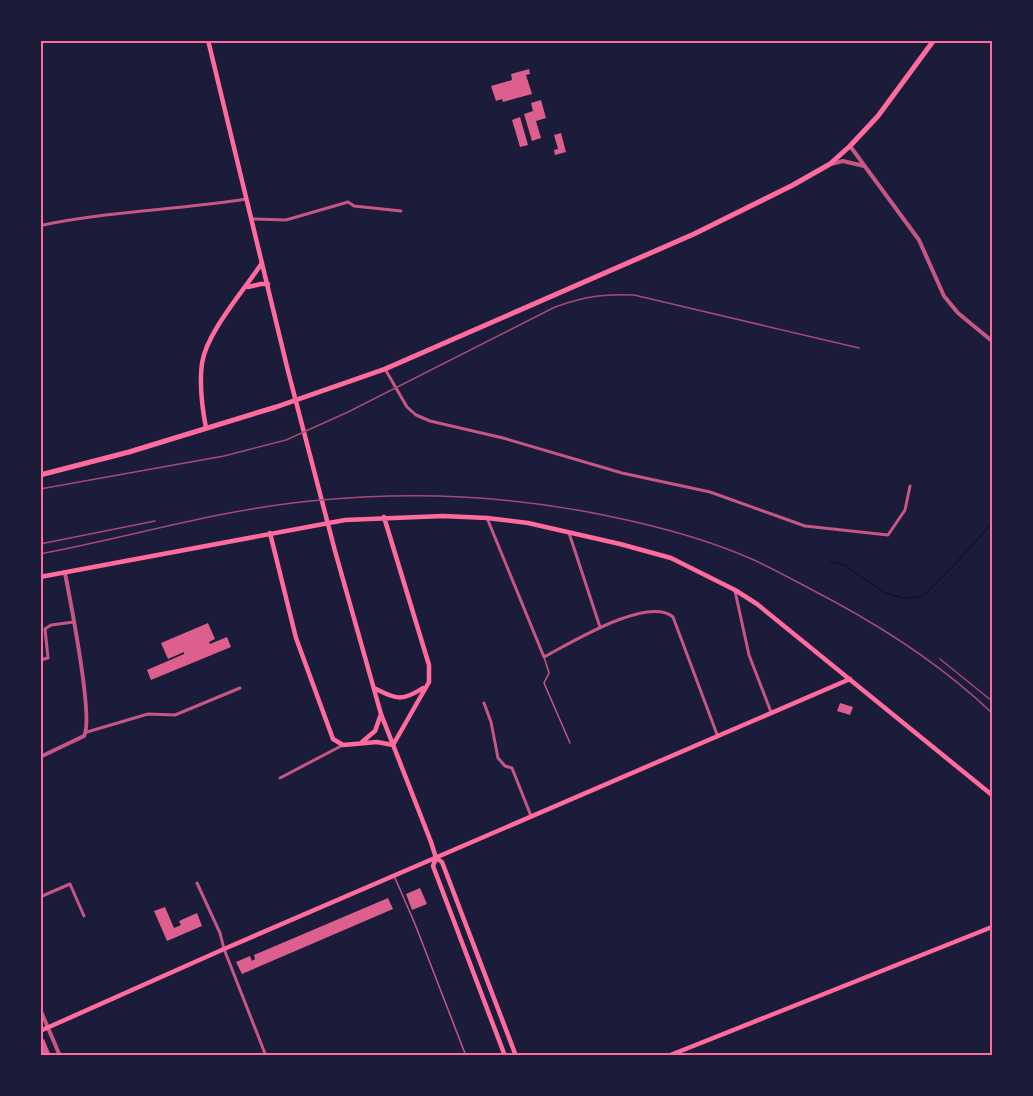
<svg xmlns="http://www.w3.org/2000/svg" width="1033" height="1096" viewBox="0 0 1033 1096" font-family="'Golos Text',sans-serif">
	<rect width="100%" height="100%" fill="#1b1b3a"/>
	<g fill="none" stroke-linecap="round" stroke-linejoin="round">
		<path stroke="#12122b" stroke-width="1.5" d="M830,562l14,3 42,28 16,5 20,-1 34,-34 36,-40"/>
	</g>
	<path fill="#dd5f8e" d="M529,69l1,5 -4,1 6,19 -29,8 -1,-3 -6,2 -5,-15 21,-6 -1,-6z
		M541,100l5,18 -10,3 5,17 -9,3 -8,-27 9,-3 -2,-8z
		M520,117l8,28 -8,2 -8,-27z
		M561,133l5,19 -11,3 -1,-5 4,-1 -4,-14z
		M208,623l7,16 -6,3 1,2 17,-7 4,10 -80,33 -4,-10 37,-16v-2l-16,7 -7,-16z
		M840,703l13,4 -3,8 -13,-4z
		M420,888l7,16 -15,6 -6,-16z
		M388,898l5,11 -151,65 -6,-12 14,-6 2,5 3,-2 -1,-4z
		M165,907l9,21 7,-3 -2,-4 18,-8 5,13 -35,15 -13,-30z
		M44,1039l7,17h-11v-15z"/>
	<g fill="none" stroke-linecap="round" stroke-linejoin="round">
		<path stroke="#c65784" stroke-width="1.5" d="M544,657l5,16 -5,10 26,60
			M395,878l20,46 51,132"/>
		<path stroke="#c65784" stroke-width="3" d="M252,219l34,1 62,-18 6,4 47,5
			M40,227l3,-2c66,-14 135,-15 203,-26
			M385,369l22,38 9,8 14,6 73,17 119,35 88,19 95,34 83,9 17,-25 5,-24
			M487,518l57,139c25,-13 104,-62 129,-40l45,120
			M569,533l31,94
			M735,591l14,64 22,57
			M40,660l8,-2 -3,-29 6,-4 23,-3
			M484,703l7,19 7,36 7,8 7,2 19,48
			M87,732l61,-18 27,1 65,-27
			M280,778l63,-33
			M197,883l23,50 4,16 42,107
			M40,897l30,-13 14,32"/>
		<path stroke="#c65784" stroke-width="4" d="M850,146l69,94 25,56 14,17 34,28
			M831,164l12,-3 21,5
			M40,757l44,-21c10,-17 -14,-137 -19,-163
			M40,1009l20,47"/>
		<path stroke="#ff6b9d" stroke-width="4.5" d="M208,40l80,331 47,180 46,163 50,128 5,16 -3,8 72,190
			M248,287l13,-3h7
			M206,428c-4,-21 -7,-43 -4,-65 5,-31 42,-73 60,-100
			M384,517l45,148v17l-36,63
			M270,533l26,105 37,101 10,6 34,-3 16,3
			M40,577l305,-57 98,-4 44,2 41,5 92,21 51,14 64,32 22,14 235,191
			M374,688c21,11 28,14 49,0
			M362,742l13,-11 6,-17
			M436,858l6,4 74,194
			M40,1031l184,-82 626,-270
			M668,1056l324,-129"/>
		<path stroke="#ff6b9d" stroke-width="5" d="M40,475l89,-23 147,-45 109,-38 309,-135 99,-49 37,-21 20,-18 28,-30 56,-76"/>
		<path stroke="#a44b75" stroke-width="1.5" d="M40,489l184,-33 62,-16 62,-28 207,-105c31,-11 48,-13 79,-12l225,53
			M40,544l115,-23
			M40,554c90,-17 179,-44 270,-53 104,-10 201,-6 303,16 48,10 96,23 141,43 28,13 54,28 81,42 57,31 111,67 157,111
			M940,659l52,42"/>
	</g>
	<rect width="1033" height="1096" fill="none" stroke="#1b1b3a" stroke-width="84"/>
	<rect x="42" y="42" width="949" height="1012" fill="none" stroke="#ff6b9d" stroke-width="2"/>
</svg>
